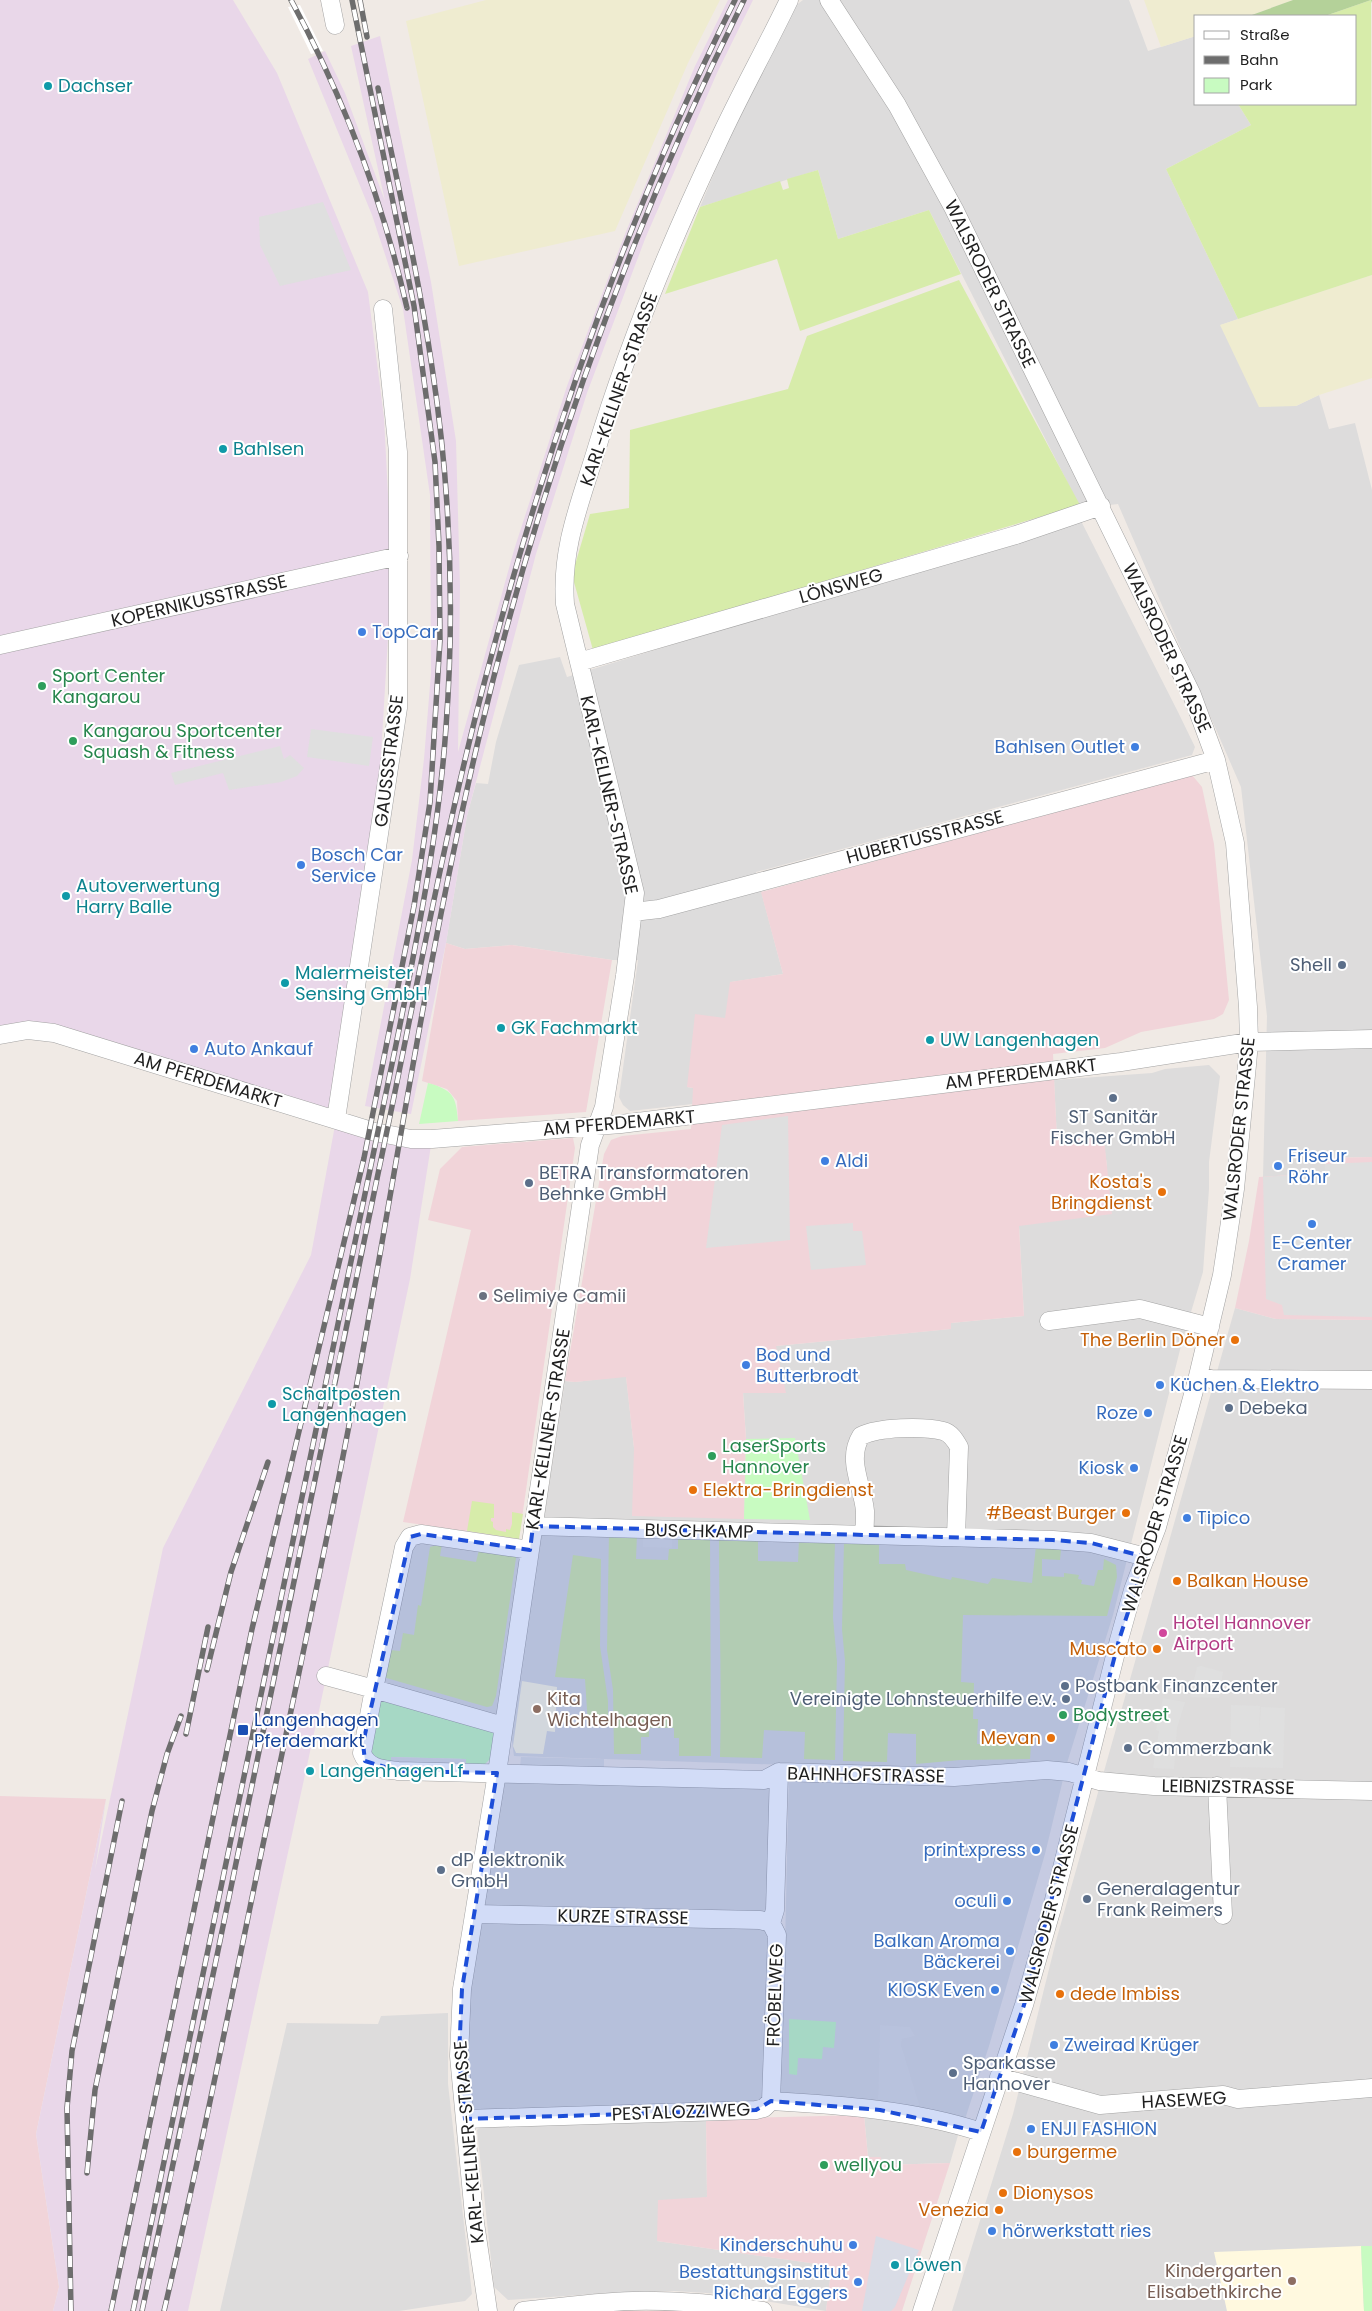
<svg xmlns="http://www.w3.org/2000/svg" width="1372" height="2311" viewBox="0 0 1372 2311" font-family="Poppins,sans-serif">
	<rect width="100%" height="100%" fill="#f0eae5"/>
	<path fill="#dddcdc" d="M803,0h326l19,51 48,-15v68h42l13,21 -85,44 72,150 -17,6 75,81 23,-11 10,34 26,-6 17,67v667l-47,1v15l-62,4 4,-161 -26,-229 -123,-283 -17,2 -18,7 -154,-303 -91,29 -20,-69 -118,37 40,-96 55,-105z
		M1080,519l98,193 17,35 -3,8 -436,117 27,102 -52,8 -5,36 -39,69 6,1v16l-63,7 -7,-6 -4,-8 19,-137h-26l-100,-15 -47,4 -19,-6 21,-127 9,-33 12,1 8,-42 23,-77 41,-8 7,20z
		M1209,1065l11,11 -11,86v27l-6,83 -21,70 -69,273 -46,148 -22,91 -56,192 -24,73 -187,-24 7,-147 4,-183 -275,-9 -3,-21 54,-354 10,1 51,-6 8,72 110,71 2,-80 -3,-47 33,-46 174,-17 1,-6 73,-7 -5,-91 88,-59 -4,-28 -46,2 -3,-60 98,-7 13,-4z
		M1235,1308l41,11 96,1v926h-11l4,65h-413l61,-197 43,-173z
		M410,1537l120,13 -27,176 -129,-37z
		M779,1772l-8,329 -306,18 -6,-63 38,-283z
		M448,2013v71l24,210 -7,7 -66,10h-179l67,-288 91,1 3,-8z
		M864,2115l95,17 -9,31 -69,2 -13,-8z
		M706,2119l1,78 -50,44 167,24 7,7 -5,39 -104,-17 -47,-3 -67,2 -100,7 -14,-13 -17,-157 6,-6z"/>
	<path fill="#f1d4d9" d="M1192,775l10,12 12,57 15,156 -6,14 -9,5 -73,13 -36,16 -52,6 4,86 47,-2 8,76 -93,12 5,90 -73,7v6l-175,17 10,47h-43l3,46 -2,80 -112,-3 2,-68 -8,-71 -51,5 -10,-1 39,-227 7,-14 11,-4 69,-7 2,-41 -6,-1 8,-73 30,4 5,-36 53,-8 -22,-82z
		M446,943l19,6 47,-4 100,15 -26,152 -128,9 -1,-20 -10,-12 -25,-8z
		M573,1138l2,10 -56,391 -116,-17 68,-292 -43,-10 12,-51 22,-22z
		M1372,1157v163l-96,-1 -41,-11 14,-67 10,-64 66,-4v-15z
		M0,1796l106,3 -70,335 23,153 -6,24h-53z
		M864,2115l4,42h13v8l69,-2 -48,148h-76l5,-39 -7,-7 -167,-24 1,-41 49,-3 -1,-78z"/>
	<path fill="#e9d7e9" d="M0,0h233l44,73 91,219 16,126 8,153 -13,217 -43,331 96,20 -22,140 -90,427 -132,605h-135l6,-24 -23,-153 70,-335 -11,71 68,-322 148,-293 25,-135 -282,-87 -54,2z
		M728,0h25l-36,73 -72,166 -58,154 -51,161 -69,262 -21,127 -35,171 -46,-8 47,-246 12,-101 7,-86 -1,-178 -27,-186 -31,-94 -64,-156 17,-8 20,42 40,108 -34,-155 29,-10 51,246 25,159 4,145 -2,166 56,-202 53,-164 58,-152 70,-168z"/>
	<path fill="#fff9df" d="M522,1681l35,6 -2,45 -8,-1 -4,23 -27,-1 -3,-7z
		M1361,2246l3,65h-137l-13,-59z"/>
	<path fill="#efecd0" d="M486,0h234l-32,63 -73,168 -156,35 -53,-245z
		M1144,0h149l-44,16h-53v20l-35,11z
		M1372,275v103l-53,17 -23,11 -37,1 -39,-82z"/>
	<path fill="#d7ecaa" d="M1371,0l1,275 -134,44 -72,-150 85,-44 -13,-21h118v-88h-31z
		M818,170l20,69 91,-29 32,64 -161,57 -23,-72 -112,35 35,-87 80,-26 3,9 6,-2 -2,-9z
		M959,280l121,225 -487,145 -21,-75 18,-61 39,-6 1,-78 158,-41 19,-53z
		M472,1501l22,3v14h-3v3l2,1v5l3,3 10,2v-3l4,1 2,-6v-12l11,2 -4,25 -52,-8z
		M609,1533l28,1 -1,25 32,1 1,-11h9v-11l32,-1 1,219h-32v-18h-5v-10h-25v9h-8v17h-27l-1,-64 -6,-40z
		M719,1538l39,1v22l40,1 1,-22 36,1 -2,77 4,44 -2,98 -31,-1 1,-27 -41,-2 -2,28 -42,-1c2,-73 -1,-146 -1,-219z
		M844,1543h35v21h26l1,6 45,10 1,-3 36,7 4,-6 40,5 4,-37 25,3 -1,11 -18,-1v17l22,1v-4l15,2 -1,4 4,1 -1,4 13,2 4,-16h5l1,-11 12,6 1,12 -10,39 -144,-1 -2,67 13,1 -1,36h5l-1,25h54l-1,15 -70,1 -44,4v-30l-28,-1 -1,29 -44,-1 2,-100 -3,-32z
		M442,1544l-2,12 36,6 4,-16 37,5 -21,145 -4,10 -5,1 -104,-30 7,-27 10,1 3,-18 11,2 4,-30 3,1 9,-59z
		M573,1555l28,4 -1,87 8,55v25l-20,-1 -3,-46 -30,-2z"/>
	<path fill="#b4d199" d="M1293,0h79v3l-1,-3 -46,16h-76z"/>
	<path fill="#c8fbc1" d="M428,1083c25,7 28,13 30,38l-39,3z
		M795,1438l15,82 -66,-1 2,-80z
		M383,1699l112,32 -4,27 -9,9 -16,-1v-7l-74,-2 -1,7 -15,-6 -6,-7 10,-48z
		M789,2019l47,3 -2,26 -11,-1 -1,12 -24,-1 -1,17 -8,-1z
		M1361,2246h11v65h-8z"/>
	<path fill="#dfdfdf" d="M323,202l28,68 -71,16 -20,-41 -1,-28z
		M311,729l62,8 -4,29 -62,-9z
		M280,746l4,13 6,-4 14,13 -7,8 -16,6 -52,8 -6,-17 -48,12 -4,-12z
		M788,1116l2,124 -84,8 16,-123z
		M1372,1162v155l-88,-2 -2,-10 -16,-6 -3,-122 62,-4v-9z
		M853,1223v8h9l4,34 -55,5 -5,-44z
		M643,1536l29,1v11l-29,-1z
		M1201,1666l22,6 -4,26 -29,-1 7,-30z
		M1163,1698l22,4 -8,26 -3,41 -21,-1 6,-37 -3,-1z
		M1231,1705l29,1 -1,30 2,-29 24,1 -2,60 -53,-1z
		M391,1757l75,2v9l-75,-2z
		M521,1757l83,2v11l-84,-3z
		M880,2025l30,2 5,9 -13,3 -1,6 18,59 -1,5 -40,-6z"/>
	<path fill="#d9dce6" d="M876,2236l43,14 -24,57 -4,4h-29z"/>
	<path fill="#fff" d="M300,5l23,46 -12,3 -23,-47z"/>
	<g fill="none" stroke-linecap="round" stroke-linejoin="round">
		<defs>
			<path id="minor" d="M330,0l5,25
				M829,0l68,105 57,104 238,486 24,65 19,83 13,164 1,35 -2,23 -12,124 -13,86 -24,101 -41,151 -24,63 -14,50 -67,268 -28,97 -102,306
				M0,645l399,-89
				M579,662l437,-127 85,-29
				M633,912l26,-3 557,-149
				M0,1035l28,-5 26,3 321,99 36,7h21l189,-15 500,-62 128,-20 123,-3
				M336,1119l62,-411v-256l-15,-143
				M1049,1321l91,-12 70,18
				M1198,1376l13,3 161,1
				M533,1526l520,14 38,3 55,14
				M864,1535c1,-8 1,-16 1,-24 -2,-25 -19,-51 -4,-75 17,-9 62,-10 82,-5 8,2 12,9 16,16l-3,90
				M326,1676l48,13 30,-142 6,-10 11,-3 109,16
				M503,1726l-129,-37 -12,64c6,16 21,16 36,18l366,9 15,-8 175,5 93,-7 22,2 30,9 55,5 218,5
				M1217,1786l6,129
				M475,1914l285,6 11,3
				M771,1923l6,12 -6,166
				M771,1923l4,-13 4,-138
				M999,2077l101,28 123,-10 15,4 134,-11
				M465,2119l291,-9 8,-2 7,-7c70,4 143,9 210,31
				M488,2311l-14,-95 -15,-160 3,-67 35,-216 93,-628 14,-38 21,-131 10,-83 -70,-289c-4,-55 14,-98 30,-150 32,-107 75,-211 123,-312 22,-48 48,-94 71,-142
				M523,2311c36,-4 73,-9 110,-10 44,-1 87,3 130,10"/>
		</defs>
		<use href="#minor" stroke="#a3a3a3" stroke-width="19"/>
		<use href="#minor" stroke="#fff" stroke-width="18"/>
		<defs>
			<path id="rail" d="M291,0c52,96 92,202 116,308
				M360,0l7,37
				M207,1670l24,-98 37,-110
				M186,1734l22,-107
				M87,2173l8,-83 57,-279 15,-57 14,-38
				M71,2311l-4,-203 5,-57 50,-250
				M111,2311l141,-682 112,-471 50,-252 16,-104 10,-162 -1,-94 -4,-84 -21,-156 -62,-306
				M133,2311l265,-1276c20,-102 41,-204 48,-308 9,-120 4,-242 -14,-360 -14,-94 -35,-186 -54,-279
				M142,2311c82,-380 157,-761 237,-1142 35,-165 64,-331 107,-493 61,-233 141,-461 249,-676
				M164,2311c33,-140 61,-282 90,-423 34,-165 70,-329 101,-494 41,-221 73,-443 125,-661 60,-253 148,-500 264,-733"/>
		</defs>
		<use href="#rail" stroke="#6d6d6d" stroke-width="5.5"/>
		<use href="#rail" stroke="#fff" stroke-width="4" stroke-dasharray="11" stroke-linecap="butt"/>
	</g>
	<path fill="#1d4ed8" fill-opacity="0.2" stroke="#1d4ed8" stroke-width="4" stroke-dasharray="10 6" stroke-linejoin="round" d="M533,1526l520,14 38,3 55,14 -27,83 -95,365 -43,127 -101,-22 -109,-9 -15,9 -291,9 -6,-63 3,-67 35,-216 -99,-2 -33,-10 -2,-18 47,-206 11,-3 109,16z"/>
	<g fill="#0f9aa8" stroke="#fff" stroke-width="2">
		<circle cx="48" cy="86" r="5"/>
		<circle cx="223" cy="449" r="5"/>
		<circle cx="66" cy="896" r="5"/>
		<circle cx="285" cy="983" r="5"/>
		<circle cx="501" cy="1028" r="5"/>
		<circle cx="930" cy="1040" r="5"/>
		<circle cx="272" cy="1404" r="5"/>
		<circle cx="310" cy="1771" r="5"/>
		<circle cx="895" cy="2265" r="5"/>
	</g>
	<g fill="#3f7fe0" stroke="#fff" stroke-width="2">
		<circle cx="362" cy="632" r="5"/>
		<circle cx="1135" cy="747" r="5"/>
		<circle cx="301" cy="865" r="5"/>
		<circle cx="194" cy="1049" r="5"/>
		<circle cx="825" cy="1161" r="5"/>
		<circle cx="1278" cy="1166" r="5"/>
		<circle cx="1312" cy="1224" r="5"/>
		<circle cx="746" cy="1365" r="5"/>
		<circle cx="1160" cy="1385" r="5"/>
		<circle cx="1148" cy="1413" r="5"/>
		<circle cx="1134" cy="1468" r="5"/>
		<circle cx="1187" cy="1518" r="5"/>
		<circle cx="1036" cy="1850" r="5"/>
		<circle cx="1007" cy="1901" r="5"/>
		<circle cx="1010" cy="1951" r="5"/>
		<circle cx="995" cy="1990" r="5"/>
		<circle cx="1054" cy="2045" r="5"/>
		<circle cx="1031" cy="2129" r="5"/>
		<circle cx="992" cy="2231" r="5"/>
		<circle cx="853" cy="2245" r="5"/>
		<circle cx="858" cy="2282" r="5"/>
	</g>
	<g fill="#2e9e5b" stroke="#fff" stroke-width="2">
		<circle cx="42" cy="686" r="5"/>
		<circle cx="73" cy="741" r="5"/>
		<circle cx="712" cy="1456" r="5"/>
		<circle cx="1063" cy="1715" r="5"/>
		<circle cx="824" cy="2165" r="5"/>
	</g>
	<g fill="#5c6f8a" stroke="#fff" stroke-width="2">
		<circle cx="1342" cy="965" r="5"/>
		<circle cx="1113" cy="1098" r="5"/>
		<circle cx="529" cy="1183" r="5"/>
		<circle cx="1229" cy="1408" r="5"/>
		<circle cx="1065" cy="1686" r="5"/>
		<circle cx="1066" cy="1699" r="5"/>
		<circle cx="1128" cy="1748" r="5"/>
		<circle cx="441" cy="1870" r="5"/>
		<circle cx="1087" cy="1899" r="5"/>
		<circle cx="953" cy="2073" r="5"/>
	</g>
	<g fill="#e8710a" stroke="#fff" stroke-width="2">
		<circle cx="1162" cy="1192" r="5"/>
		<circle cx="1235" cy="1340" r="5"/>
		<circle cx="693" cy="1490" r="5"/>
		<circle cx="1126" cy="1513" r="5"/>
		<circle cx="1177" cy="1581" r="5"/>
		<circle cx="1157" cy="1649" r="5"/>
		<circle cx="1051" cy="1738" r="5"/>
		<circle cx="1060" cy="1994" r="5"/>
		<circle cx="1017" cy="2152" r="5"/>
		<circle cx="1003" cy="2193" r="5"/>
		<circle cx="999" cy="2210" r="5"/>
	</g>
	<circle fill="#6b7280" stroke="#fff" stroke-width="2" cx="483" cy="1296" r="5"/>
	<circle fill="#d1479c" stroke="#fff" stroke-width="2" cx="1163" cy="1633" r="5"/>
	<g fill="#8d6e63" stroke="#fff" stroke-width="2">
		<circle cx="537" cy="1709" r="5"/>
		<circle cx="1292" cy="2281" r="5"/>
	</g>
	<rect fill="#1a4fb4" stroke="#fff" stroke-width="2" x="237" y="1724" width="12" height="12" rx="2.5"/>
	<g text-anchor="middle" stroke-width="4" stroke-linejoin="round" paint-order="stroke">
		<g font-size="18" fill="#0d838f" stroke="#fff" text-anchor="start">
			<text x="58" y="92">Dachser</text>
			<text x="233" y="455">Bahlsen</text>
			<text x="76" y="892">Autoverwertung<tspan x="76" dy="21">Harry Balle</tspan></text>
			<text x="295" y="979">Malermeister<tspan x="295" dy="21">Sensing GmbH</tspan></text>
			<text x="511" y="1034">GK Fachmarkt</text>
			<text x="940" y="1046">UW Langenhagen</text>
			<text x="282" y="1400">Schaltposten<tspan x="282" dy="21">Langenhagen</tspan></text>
			<text x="320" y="1777">Langenhagen Lf</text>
			<text x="905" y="2271">Löwen</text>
		</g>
		<g font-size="18" fill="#1f1f1f" stroke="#fff">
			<text transform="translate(990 284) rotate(64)" y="6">WALSRODER STRASSE</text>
			<text transform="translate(619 389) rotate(-71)" y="6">KARL-KELLNER-STRASSE</text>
			<text transform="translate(841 586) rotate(-16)" y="6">LÖNSWEG</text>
			<text transform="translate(199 601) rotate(-13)" y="6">KOPERNIKUSSTRASSE</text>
			<text transform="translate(1167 648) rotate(65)" y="6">WALSRODER STRASSE</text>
			<text transform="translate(389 761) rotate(-83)" y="6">GAUSSSTRASSE</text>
			<text transform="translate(609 795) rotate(77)" y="6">KARL-KELLNER-STRASSE</text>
			<text transform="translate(925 837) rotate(-15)" y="6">HUBERTUSSTRASSE</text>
			<text transform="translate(1021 1074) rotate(-7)" y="6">AM PFERDEMARKT</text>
			<text transform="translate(208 1080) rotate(17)" y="6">AM PFERDEMARKT</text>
			<text transform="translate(619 1123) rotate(-5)" y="6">AM PFERDEMARKT</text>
			<text transform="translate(1239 1129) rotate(-84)" y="6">WALSRODER STRASSE</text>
			<text transform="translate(548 1429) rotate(-81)" y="6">KARL-KELLNER-STRASSE</text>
			<text transform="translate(1155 1524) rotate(-73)" y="6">WALSRODER STRASSE</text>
			<text transform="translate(699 1531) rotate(1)" y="6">BUSCHKAMP</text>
			<text transform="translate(866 1775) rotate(1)" y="6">BAHNHOFSTRASSE</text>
			<text transform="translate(1228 1787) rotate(1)" y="6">LEIBNIZSTRASSE</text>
			<text transform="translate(1049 1914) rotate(-75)" y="6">WALSRODER STRASSE</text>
			<text transform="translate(623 1917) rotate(1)" y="6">KURZE STRASSE</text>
			<text transform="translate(775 1995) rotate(-88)" y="6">FRÖBELWEG</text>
			<text transform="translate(1184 2100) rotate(-3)" y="6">HASEWEG</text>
			<text transform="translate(681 2112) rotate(-2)" y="6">PESTALOZZIWEG</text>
			<text transform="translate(469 2142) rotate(-95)" y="6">KARL-KELLNER-STRASSE</text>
		</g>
		<g font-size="18" fill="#366cbe" stroke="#fff" text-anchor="start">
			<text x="372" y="638">TopCar</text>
			<text x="1125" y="753" text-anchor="end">Bahlsen Outlet</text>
			<text x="311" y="861">Bosch Car<tspan x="311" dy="21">Service</tspan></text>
			<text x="204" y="1055">Auto Ankauf</text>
			<text x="1288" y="1162">Friseur<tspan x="1288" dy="21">Röhr</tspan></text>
			<text x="835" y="1167">Aldi</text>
			<text x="1312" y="1249" text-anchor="middle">E-Center<tspan x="1312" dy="21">Cramer</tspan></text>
			<text x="756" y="1361">Bod und<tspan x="756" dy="21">Butterbrodt</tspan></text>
			<text x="1170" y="1391">Küchen &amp; Elektro</text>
			<text x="1138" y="1419" text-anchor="end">Roze</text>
			<text x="1124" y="1474" text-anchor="end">Kiosk</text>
			<text x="1197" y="1524">Tipico</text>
			<text x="1026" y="1856" text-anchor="end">print.xpress</text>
			<text x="997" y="1907" text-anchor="end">oculi</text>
			<text x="1000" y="1947" text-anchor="end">Balkan Aroma<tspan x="1000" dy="21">Bäckerei</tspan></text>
			<text x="985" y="1996" text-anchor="end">KIOSK Even</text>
			<text x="1064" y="2051">Zweirad Krüger</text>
			<text x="1041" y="2135">ENJI FASHION</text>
			<text x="1002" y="2237">hörwerkstatt ries</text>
			<text x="843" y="2251" text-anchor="end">Kinderschuhu</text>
			<text x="848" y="2278" text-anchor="end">Bestattungsinstitut<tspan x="848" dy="21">Richard Eggers</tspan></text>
		</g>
		<g font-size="18" fill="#27864d" stroke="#fff" text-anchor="start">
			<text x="52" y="682">Sport Center<tspan x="52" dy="21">Kangarou</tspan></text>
			<text x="83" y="737">Kangarou Sportcenter<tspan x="83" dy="21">Squash &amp; Fitness</tspan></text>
			<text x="722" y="1452">LaserSports<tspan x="722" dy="21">Hannover</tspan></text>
			<text x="1073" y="1721">Bodystreet</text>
			<text x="834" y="2171">wellyou</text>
		</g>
		<g font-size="18" fill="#4e5e75" stroke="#fff" text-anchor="start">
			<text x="1332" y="971" text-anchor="end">Shell</text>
			<text x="1113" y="1123" text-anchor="middle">ST Sanitär<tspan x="1113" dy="21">Fischer GmbH</tspan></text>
			<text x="539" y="1179">BETRA Transformatoren<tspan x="539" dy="21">Behnke GmbH</tspan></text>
			<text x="1239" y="1414">Debeka</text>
			<text x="1075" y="1692">Postbank Finanzcenter</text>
			<text x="1056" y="1705" text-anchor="end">Vereinigte Lohnsteuerhilfe e.v.</text>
			<text x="1138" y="1754">Commerzbank</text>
			<text x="451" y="1866">dP elektronik<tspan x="451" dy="21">GmbH</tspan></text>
			<text x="1097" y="1895">Generalagentur<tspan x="1097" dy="21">Frank Reimers</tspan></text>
			<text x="963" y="2069">Sparkasse<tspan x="963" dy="21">Hannover</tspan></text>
		</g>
		<g font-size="18" fill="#c56008" stroke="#fff" text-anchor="end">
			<text x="1152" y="1188">Kosta's<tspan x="1152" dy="21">Bringdienst</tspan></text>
			<text x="1225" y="1346">The Berlin Döner</text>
			<text x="703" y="1496" text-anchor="start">Elektra-Bringdienst</text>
			<text x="1116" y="1519">#Beast Burger</text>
			<text x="1187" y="1587" text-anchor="start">Balkan House</text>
			<text x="1147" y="1655">Muscato</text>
			<text x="1041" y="1744">Mevan</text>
			<text x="1070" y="2000" text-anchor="start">dede Imbiss</text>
			<text x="1027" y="2158" text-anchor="start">burgerme</text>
			<text x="1013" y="2199" text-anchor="start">Dionysos</text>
			<text x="989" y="2216">Venezia</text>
		</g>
		<g font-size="18" fill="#5b616d" stroke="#fff" text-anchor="start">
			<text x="493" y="1302">Selimiye Camii</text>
		</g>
		<g font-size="18" fill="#b23c85" stroke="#fff" text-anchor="start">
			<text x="1173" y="1629">Hotel Hannover<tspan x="1173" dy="21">Airport</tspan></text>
		</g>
		<g font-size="18" fill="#785e54" stroke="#fff" text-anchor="start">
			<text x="547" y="1705">Kita<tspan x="547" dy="21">Wichtelhagen</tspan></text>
			<text x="1282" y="2277" text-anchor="end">Kindergarten<tspan x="1282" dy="21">Elisabethkirche</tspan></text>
		</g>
		<g font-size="18" fill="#164399" stroke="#fff" text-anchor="start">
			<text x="254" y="1726">Langenhagen<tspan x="254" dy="21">Pferdemarkt</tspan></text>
		</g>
	</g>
	<rect x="1194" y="15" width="162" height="90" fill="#ffffff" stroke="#a5a5a5"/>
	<rect x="1204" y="31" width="25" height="8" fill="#ffffff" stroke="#a5a5a5"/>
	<text x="1240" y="40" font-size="15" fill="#1f1f1f">Straße</text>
	<rect x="1204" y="56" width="25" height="8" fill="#6d6d6d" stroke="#a5a5a5"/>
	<text x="1240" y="65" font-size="15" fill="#1f1f1f">Bahn</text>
	<rect x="1204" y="78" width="25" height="15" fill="#c8fbc1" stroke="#a5a5a5"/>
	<text x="1240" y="90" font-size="15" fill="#1f1f1f">Park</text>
</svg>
